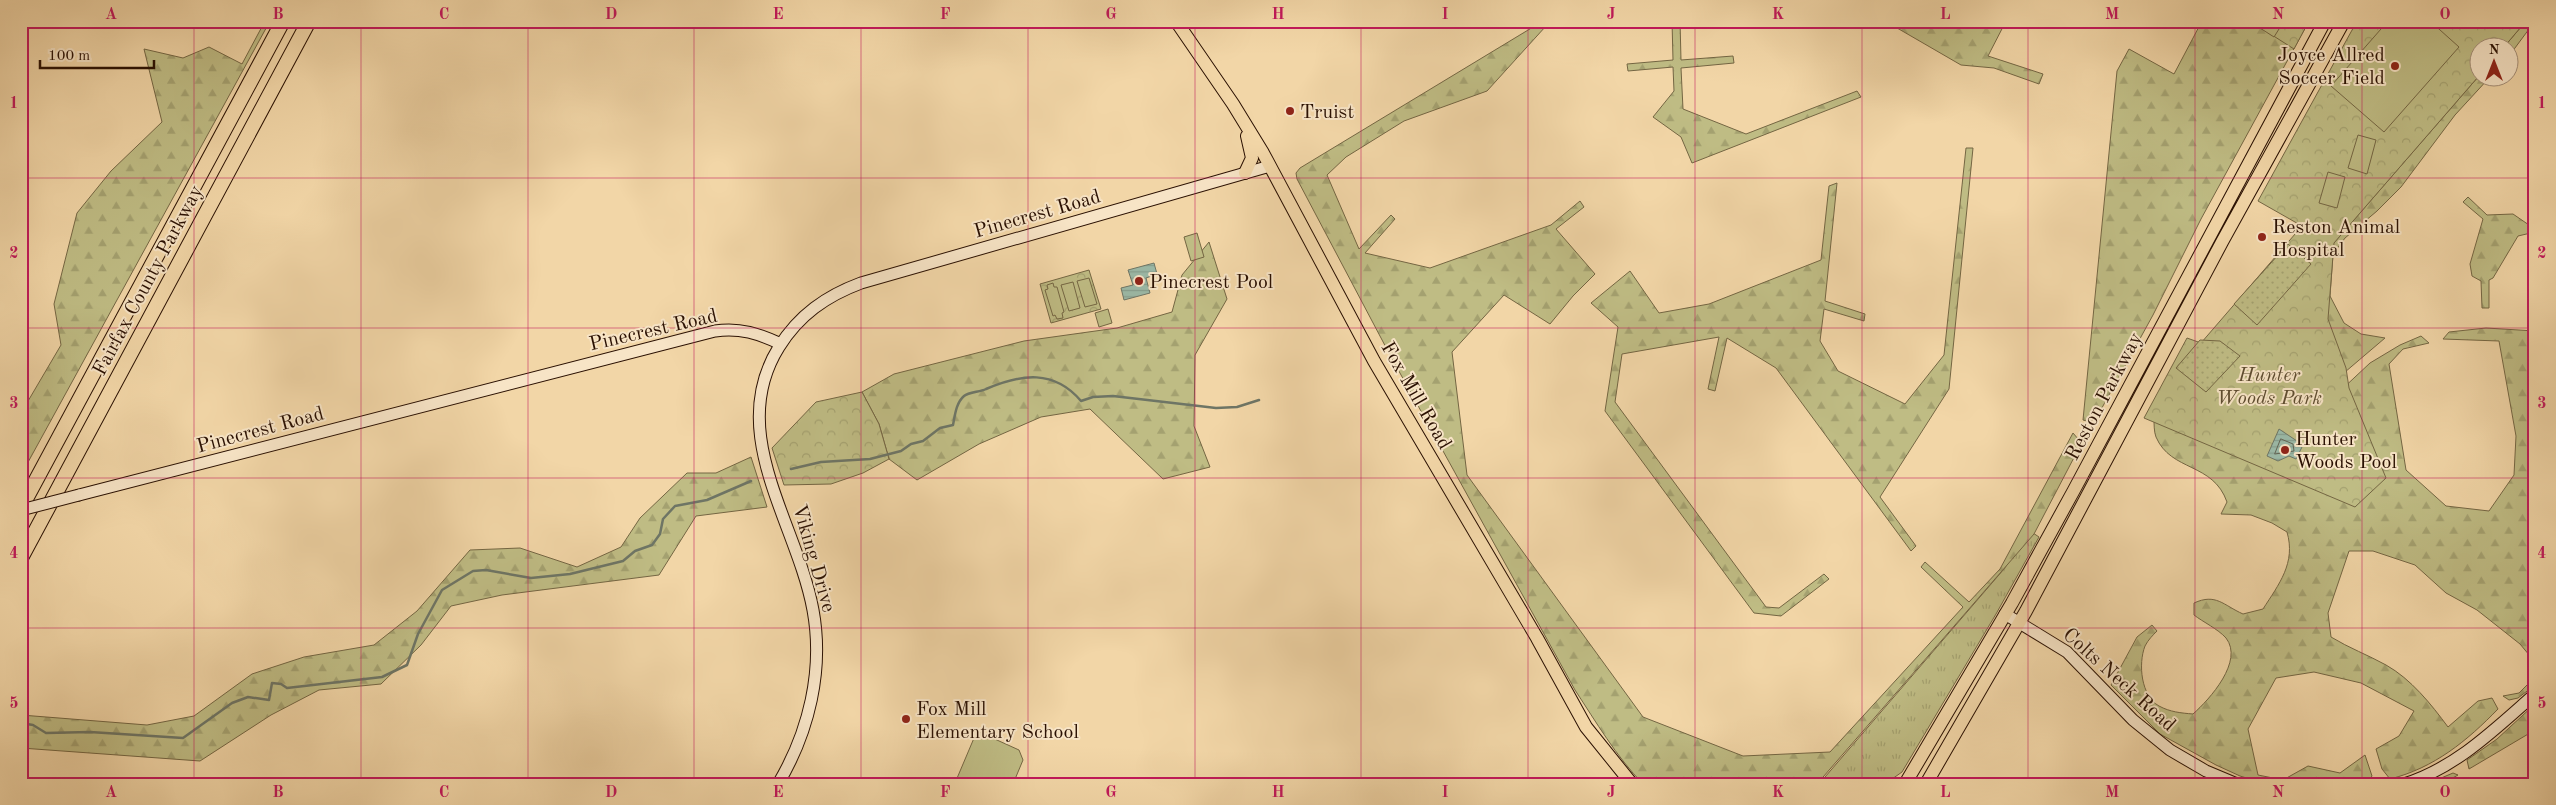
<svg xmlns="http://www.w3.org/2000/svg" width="2556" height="805" viewBox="0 0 2556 805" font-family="'Old Standard TT',serif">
	<defs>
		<pattern id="grass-tufts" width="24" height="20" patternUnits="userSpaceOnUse" patternTransform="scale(1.25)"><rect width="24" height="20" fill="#bfbc84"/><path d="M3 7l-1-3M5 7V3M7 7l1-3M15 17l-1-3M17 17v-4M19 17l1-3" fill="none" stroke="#a4a170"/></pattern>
		<pattern id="forest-firs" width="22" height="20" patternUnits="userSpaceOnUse" patternTransform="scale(1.25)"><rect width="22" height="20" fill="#bfbc84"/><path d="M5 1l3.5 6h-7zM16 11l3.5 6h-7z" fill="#a4a170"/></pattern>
		<pattern id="park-crowns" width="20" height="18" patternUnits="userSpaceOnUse" patternTransform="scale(1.25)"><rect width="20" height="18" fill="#bfbc84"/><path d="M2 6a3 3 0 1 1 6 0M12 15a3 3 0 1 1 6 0" fill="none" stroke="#a4a170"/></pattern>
		<pattern id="garden-dots" width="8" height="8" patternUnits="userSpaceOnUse" patternTransform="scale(1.25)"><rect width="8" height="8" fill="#bfbc84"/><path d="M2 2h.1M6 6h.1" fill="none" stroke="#a4a170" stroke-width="1.8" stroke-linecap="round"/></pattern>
		<pattern id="water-rules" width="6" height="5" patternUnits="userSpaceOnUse" patternTransform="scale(1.25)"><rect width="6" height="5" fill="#9bb9a7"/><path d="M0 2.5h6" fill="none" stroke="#869e8e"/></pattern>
	</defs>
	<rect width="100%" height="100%" fill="#f2d6a7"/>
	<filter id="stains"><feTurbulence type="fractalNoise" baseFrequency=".004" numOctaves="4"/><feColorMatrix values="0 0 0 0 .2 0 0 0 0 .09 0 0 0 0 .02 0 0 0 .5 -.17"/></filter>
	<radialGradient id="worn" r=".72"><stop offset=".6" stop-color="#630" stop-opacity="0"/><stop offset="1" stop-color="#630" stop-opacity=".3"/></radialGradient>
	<path fill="url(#grass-tufts)" stroke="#746643" d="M2030,531l9,6 -43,77 -94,158 -17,12h-66l185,-215z"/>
	<path fill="url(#forest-firs)" stroke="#746643" d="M265,21h5l-249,454v-62l40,-68 -7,-41 23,-91 34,-42 51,-49 -18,-73 39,9 26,-11 33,17z
		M1543,21h11l-8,5 -59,65 -83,30 -58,36 -19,18 32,74 32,-34 4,4 -30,34 65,15 121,-43 29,-24 4,6 -28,22 39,45 -22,22 -23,28 -46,-29 -52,57 15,123 176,242 100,39 87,-4 133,-145 -42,-40 4,-5 44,40 31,-33 73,-136 6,7v8l-45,86 -217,250h-174c-27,-28 -47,-62 -68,-94l-185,-335 -93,-176 -1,-6 4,-5z
		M1672,21h8l1,39 52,-4 1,7 -53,5 2,41 63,25 111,-43 4,6 -169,66 -11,-26 -28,-20 21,-26 -1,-24 -45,4 -1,-7 46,-4z
		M1885,21h121l-18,35 55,18 -4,10 -45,-16 -33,-3z
		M2202,21h107l-108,198 -48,96 -55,100c-4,6 -9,7 -15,5l34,-349 12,-22 45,25z
		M2526,21h9l-26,35 -1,-8 -4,-1z
		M2478,77l11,1 -34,37 -54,72 -24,24 -32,27 -12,16 -3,42 14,27 17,11 24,4 -47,40 -144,26z
		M1966,148h7l-24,241 -69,108 36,49 -5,5 -135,-183 -49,-30 -12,53 -7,-2 11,-52 -97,17 -7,48 151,205 13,1 45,-34 5,5 -48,37 -27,-3 -149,-202 13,-84 -27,-24 39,-32 29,42 50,-9 112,-44 8,-74 8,-3 -12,118 40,13 -1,7 -40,-12 -4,32 18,30 67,33 39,-49z
		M2468,197l19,18 26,-1 16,11 6,-1v8l-17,4 -25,42 -4,2v28h-7l-1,-27 -9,-5 -2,-12 13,-45 -20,-17z
		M1209,242l18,57 -32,56 -1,71 16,41 -47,12 -73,-70 -49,8 -62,27 -62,36 -28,-21 -10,-35 -17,-32 32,-18 130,-33 93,-13 55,-16 10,-37z
		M2486,328l49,3v331l-15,-18 -43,-34 -31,-17 -31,-28 -42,-14h-24l-21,62 3,24c18,11 37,18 55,28 25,14 45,39 62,62l30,-26 14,-3 6,11c-31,32 -64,59 -108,70l-8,-10 -6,-20 23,-13 15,-25 -53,-28 -47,-11 -38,6 -28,51 10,46 25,5 25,-14 32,7 25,-18 7,21 -6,8h-100l-26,-8 -24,-11 -56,-31 -49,-49 26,-48 15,-12 5,6c-4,4 -9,9 -12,15 -7,18 -4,50 14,60 11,6 22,7 34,8 17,-15 51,-53 33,-76 -8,-9 -23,-16 -32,-23v-12c22,-10 29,2 49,11l20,-5c16,-25 33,-46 24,-77l-15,-9 -21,-8 -30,-1 6,-12c-14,-40 -56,-30 -71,-65 -2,-5 -2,-13 -2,-19l185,-26 31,-29 30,-18 21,-9 8,7 -26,6 -14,15 17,106 40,36 43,5 25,-36 2,-39 -17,-95 -56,-2 6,-7z
		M751,457l16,50 -71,9 -37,59 -157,20 -51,11 -30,39 -40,39 -62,6 -48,25 -71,46 -179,-13v-33l126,10 47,-9 58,-42 52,-17 70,-12 43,-34 53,-61 50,-2 57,19 44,-20 19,-29 47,-45h29z
		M2535,677v8l-17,13 -9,2 -6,-4 16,-3z
		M2535,704v26l-66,39 -2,-9 30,-21z
		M2453,773l5,2 -16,9h-15z"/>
	<path fill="url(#park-crowns)" stroke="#746643" d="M2250,21h59l-15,28z
		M2357,21h169l-22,26 -26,1v29l-144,166 -6,76 18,49 3,20 37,90 -31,29 -211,-89 43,-80 14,5 101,-117 -44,-25z
		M1089,270l12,39 -50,14 -11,-39z
		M862,392l17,32 10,35 -26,14 -32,11 -47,1 -12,-37 44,-46z"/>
	<path fill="url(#garden-dots)" stroke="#746643" d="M2288,244l23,20 -54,61 -23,-21z
		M2200,340l20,1 20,15 -34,36 -30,-24z"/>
	<path fill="#bfbc84" stroke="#746643" d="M2249,21h35l-10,16z
		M2388,21h42l29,26 -75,85 -53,-46z
		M2358,135l18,5 -9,34 -19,-6z
		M2328,172l17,5 -8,31 -18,-5z
		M1197,233l7,24 -13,4 -7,-24z
		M1089,278l8,26 -12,3 -8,-26z
		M1073,282l7,26 -11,3 -8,-26z
		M1053,283l1,4h3l7,25 -2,1 1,5 -6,1 -2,-4 -2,1 -8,-26 3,-1 -1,-4z
		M1108,309l4,14 -13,4 -4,-14z
		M977,731l42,19 4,10 -10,24 -58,-1z"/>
	<path fill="url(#water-rules)" stroke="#6e7565" d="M1154,263l3,11 -11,4 4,15 -26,7 -3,-12 12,-3 -5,-15z
		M2279,429l24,16 -7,14 -7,-3 -11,5 -11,-5z"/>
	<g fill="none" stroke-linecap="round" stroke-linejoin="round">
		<path stroke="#626454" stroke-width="1" d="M2281,439l12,5 1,7 -19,3z"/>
		<path stroke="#6e7565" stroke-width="2.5" d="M791,469l30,-7 49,-3 31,-8 10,-7 12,-3 17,-13 13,-3c2,-10 3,-22 11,-29 5,-4 16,-4 22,-7 35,-15 68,-20 95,12l12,-4 20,-1 103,12 21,-1 22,-7
			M21,731l6,-7 6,1 13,8 44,-1 93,6 49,-35 16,-6 21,3 3,-17 9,1 6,4 95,-11 25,-12 11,-31 24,-44 31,-19 13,-1 45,8 39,-4 53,-13 12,-10 17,-6 8,-11 3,-15 12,-13 32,-6 44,-19"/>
		<defs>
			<path id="secondary" d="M79,495l636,-164c25,-4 44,3 66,13
				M2005,614l62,38 66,68 37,30 36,21 31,13
				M778,784c31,-52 46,-114 35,-174 -16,-87 -88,-177 -34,-263 20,-32 47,-51 82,-64l409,-117
				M2404,784c52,-16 91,-55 131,-90"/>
			<path id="primary" d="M1176,21l57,83 30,49 111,208 163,277 49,89 46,57
				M1245,173l7,-15 -5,-22
				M1905,784l107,-181 62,-113 251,-469
				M1926,784l100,-173 196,-369 122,-221"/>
			<path id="highway" d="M21,508l262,-487
				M21,558l288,-537"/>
		</defs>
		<use href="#secondary" stroke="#2a1002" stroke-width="13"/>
		<use href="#primary" stroke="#2a1002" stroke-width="14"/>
		<use href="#highway" stroke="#2a1002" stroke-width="16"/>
		<use href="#secondary" stroke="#f7e4c6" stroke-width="11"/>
		<use href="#primary" stroke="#f2d6a7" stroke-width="12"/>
		<use href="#highway" stroke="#f2d6a7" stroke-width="14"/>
		<defs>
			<path id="secondary-bridge" d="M21,510l58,-15"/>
		</defs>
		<use href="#secondary-bridge" stroke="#2a1002" stroke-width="13" stroke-linecap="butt"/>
		<use href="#secondary-bridge" stroke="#f7e4c6" stroke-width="11"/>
	</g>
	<path fill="none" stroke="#c2185b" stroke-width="1" stroke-opacity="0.55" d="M194,21v763M361,21v763M528,21v763M694,21v763M861,21v763M1028,21v763M1195,21v763M1361,21v763M1528,21v763M1695,21v763M1862,21v763M2028,21v763M2195,21v763M2362,21v763M21,178h2514M21,328h2514M21,478h2514M21,628h2514"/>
	<g fill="#8f2418" stroke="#f7e4c6" stroke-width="2">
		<circle cx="2395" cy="66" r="5"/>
		<circle cx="1290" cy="111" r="5"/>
		<circle cx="2262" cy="237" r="5"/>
		<circle cx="1139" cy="281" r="5"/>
		<circle cx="2285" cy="450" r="5"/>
		<circle cx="906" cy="719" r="5"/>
	</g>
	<g text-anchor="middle" stroke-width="4" stroke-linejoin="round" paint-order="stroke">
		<g font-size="20" fill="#2a1002" stroke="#f7e4c6" text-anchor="start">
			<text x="2385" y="61" text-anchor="end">Joyce Allred<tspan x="2385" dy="23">Soccer Field</tspan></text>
			<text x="1300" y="118">Truist</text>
			<text x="2272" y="233">Reston Animal<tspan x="2272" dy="23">Hospital</tspan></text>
			<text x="1149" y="288">Pinecrest Pool</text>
			<text x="2295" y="445">Hunter<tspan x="2295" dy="23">Woods Pool</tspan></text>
			<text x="916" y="715">Fox Mill<tspan x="916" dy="23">Elementary School</tspan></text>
		</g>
		<g font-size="20" fill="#2a1002" stroke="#f7e4c6">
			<text transform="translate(1037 213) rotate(-16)" y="7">Pinecrest Road</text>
			<text transform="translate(147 280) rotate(-62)" y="7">Fairfax County Parkway</text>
			<text transform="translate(653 329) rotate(-13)" y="7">Pinecrest Road</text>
			<text transform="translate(1417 395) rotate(60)" y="7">Fox Mill Road</text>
			<text transform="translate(2103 396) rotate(-62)" y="7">Reston Parkway</text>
			<text transform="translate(260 429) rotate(-15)" y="7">Pinecrest Road</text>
			<text transform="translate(815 558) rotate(74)" y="7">Viking Drive</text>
			<text transform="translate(2120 679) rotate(42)" y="7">Colts Neck Road</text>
		</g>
		<g font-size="20" font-style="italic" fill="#5e4c30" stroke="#f7e4c6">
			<text x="2269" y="381">Hunter<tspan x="2269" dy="23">Woods Park</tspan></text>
		</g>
	</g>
	<rect width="2556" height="805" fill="none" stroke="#f2d6a7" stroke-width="55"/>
	<g transform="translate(2494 62)"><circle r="24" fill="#f7e4c6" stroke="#a58f78"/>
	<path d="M0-4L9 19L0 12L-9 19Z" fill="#8f2418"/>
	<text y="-8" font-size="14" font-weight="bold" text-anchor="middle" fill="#2a1002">N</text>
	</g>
	<path d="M40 60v8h114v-8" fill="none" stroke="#2a1002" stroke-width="2.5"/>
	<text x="48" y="60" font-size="15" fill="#2a1002" stroke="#f7e4c6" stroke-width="4" paint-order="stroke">100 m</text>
	<rect x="28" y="28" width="2500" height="750" fill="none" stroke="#c2185b" stroke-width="2"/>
	<g font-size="16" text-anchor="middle" font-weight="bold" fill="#c2185b">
		<text x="111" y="19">A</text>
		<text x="278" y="19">B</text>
		<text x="444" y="19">C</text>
		<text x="611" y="19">D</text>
		<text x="778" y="19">E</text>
		<text x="945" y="19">F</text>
		<text x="1111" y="19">G</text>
		<text x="1278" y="19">H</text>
		<text x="1445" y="19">I</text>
		<text x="1611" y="19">J</text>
		<text x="1778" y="19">K</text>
		<text x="1945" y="19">L</text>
		<text x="2112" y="19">M</text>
		<text x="2278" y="19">N</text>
		<text x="2445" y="19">O</text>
		<text x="14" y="108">1</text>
		<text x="2542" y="108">1</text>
		<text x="14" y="258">2</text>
		<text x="2542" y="258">2</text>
		<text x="14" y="408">3</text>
		<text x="2542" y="408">3</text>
		<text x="14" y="558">4</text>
		<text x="2542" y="558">4</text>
		<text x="14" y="708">5</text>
		<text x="2542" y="708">5</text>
		<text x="111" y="797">A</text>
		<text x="278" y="797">B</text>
		<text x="444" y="797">C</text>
		<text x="611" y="797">D</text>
		<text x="778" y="797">E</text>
		<text x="945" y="797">F</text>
		<text x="1111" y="797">G</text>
		<text x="1278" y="797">H</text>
		<text x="1445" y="797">I</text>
		<text x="1611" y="797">J</text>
		<text x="1778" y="797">K</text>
		<text x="1945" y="797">L</text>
		<text x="2112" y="797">M</text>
		<text x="2278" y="797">N</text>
		<text x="2445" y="797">O</text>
	</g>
	<rect width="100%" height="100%" filter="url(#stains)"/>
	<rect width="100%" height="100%" fill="url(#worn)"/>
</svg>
